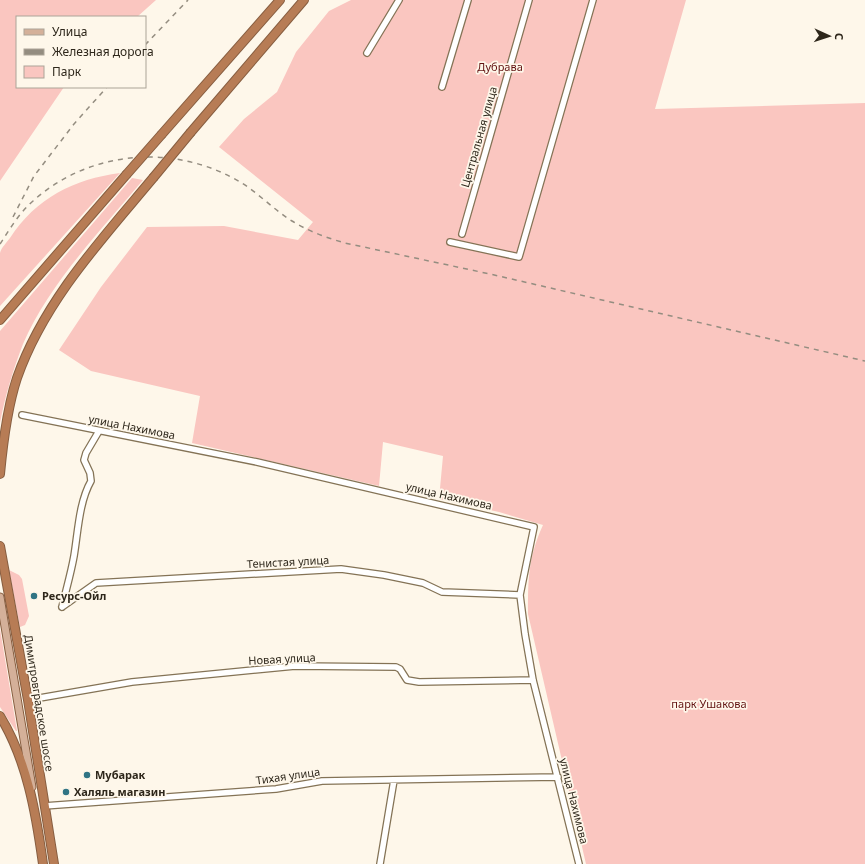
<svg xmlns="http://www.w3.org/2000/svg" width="865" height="864" viewBox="0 0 865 864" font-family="'Noto Sans',sans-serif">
	<rect width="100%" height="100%" fill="#fef7ea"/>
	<path fill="#fac6c0" d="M0,0h156l-19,17h-120v70h47l-64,94z
		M351,0h335l-31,109 210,-6v761h-279l-58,-250c0,-35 0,-56 15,-89l-44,-13 -60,-13 4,-43 -60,-14 -4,44 -187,-43 8,-47 -109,-25 -32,-21 42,-63 46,-60 77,-1 74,14 15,-18 -94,-75 25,-28 33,-27 19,-40 33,-41z
		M120,173l-120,133c0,-12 0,-44 0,-53 1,-5 7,-11 10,-15 26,-40 64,-59 110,-65z
		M132,178l11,2c-41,49 -95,105 -120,164 -10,26 -18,52 -23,79v-92z
		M9,570l10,5 3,4 7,37 -4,9 -5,2z
		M0,629l17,102h-1l-16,-24z"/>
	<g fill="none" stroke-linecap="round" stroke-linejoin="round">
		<defs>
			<path id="minor" d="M367,53l32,-53
				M442,87l26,-87
				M462,234l67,-234
				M450,242l69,15 74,-257
				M22,415l235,47 277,65 -14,68 5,39 8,46 46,184
				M62,607l34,-24 245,-14 43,6 39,8 19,9 78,3
				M62,607c4,-17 9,-34 12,-51 4,-24 5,-54 17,-75l-1,-8 -6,-13 2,-7 13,-22
				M28,700l104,-18 163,-16 101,1 4,2 7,11 12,2 114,-2
				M44,806l232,-17 46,-8 236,-4
				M380,864l14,-84"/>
			<path id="major" d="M0,597l32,190"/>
			<path id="highway" d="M191,132l113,-132
				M162,134l118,-134
				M0,320l126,-145
				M0,474c3,-32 7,-66 17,-96 27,-77 85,-139 136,-200
				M0,546l28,154 26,164
				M0,716c27,44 36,97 43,148"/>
		</defs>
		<use href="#minor" stroke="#847356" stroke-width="8"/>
		<use href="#major" stroke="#875e41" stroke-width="9"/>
		<use href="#highway" stroke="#875e41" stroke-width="10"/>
		<use href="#minor" stroke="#fff" stroke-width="5.5"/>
		<use href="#major" stroke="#d4b099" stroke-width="7"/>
		<use href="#highway" stroke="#b77c55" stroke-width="8"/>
		<path stroke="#948d80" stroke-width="1.5" stroke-dasharray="5 5" stroke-linecap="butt" d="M145,45l43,-45
			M13,217l21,-41 40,-52 33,-37
			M0,244c10,-15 19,-31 33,-43 54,-49 135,-57 198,-24 23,11 40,31 61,44 16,10 35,17 53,22l145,31 375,87"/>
		<defs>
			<path id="highway-bridge" d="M126,175l36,-41
				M153,178l38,-46"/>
		</defs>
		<use href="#highway-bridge" stroke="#875e41" stroke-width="10" stroke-linecap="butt"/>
		<use href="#highway-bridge" stroke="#b77c55" stroke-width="8"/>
	</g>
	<g fill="#307484" stroke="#fef7ea" stroke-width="1.5">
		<circle cx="34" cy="596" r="4"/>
		<circle cx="87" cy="775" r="4"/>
		<circle cx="66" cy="792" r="4"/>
	</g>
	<g text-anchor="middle" stroke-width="3.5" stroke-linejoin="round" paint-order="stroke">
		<g font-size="11" fill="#621211" stroke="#fef7ea">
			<text x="500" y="71">Дубрава</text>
			<text x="709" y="708">парк Ушакова</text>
		</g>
		<g font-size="11" fill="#2e271b" stroke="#fef7ea">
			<text transform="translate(479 137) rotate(-74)" y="4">Центральная улица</text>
			<text transform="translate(132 427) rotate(11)" y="4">улица Нахимова</text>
			<text transform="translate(449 496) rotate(13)" y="4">улица Нахимова</text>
			<text transform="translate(288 562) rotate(-3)" y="4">Тенистая улица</text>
			<text transform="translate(282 659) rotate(-3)" y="4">Новая улица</text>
			<text transform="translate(39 703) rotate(81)" y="4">Димитровградское шоссе</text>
			<text transform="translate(288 776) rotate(-8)" y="4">Тихая улица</text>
			<text transform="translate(574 801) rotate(76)" y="4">улица Нахимова</text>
		</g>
		<g font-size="11" font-weight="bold" fill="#2e271b" stroke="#fef7ea" text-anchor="start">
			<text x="42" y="600">Ресурс-Ойл</text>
			<text x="95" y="779">Мубарак</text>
			<text x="74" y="796">Халяль магазин</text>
		</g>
	</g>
	<rect x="16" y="16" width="130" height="72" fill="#fef7ea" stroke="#aba497"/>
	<rect x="24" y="29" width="20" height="6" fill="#d4b099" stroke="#aba497"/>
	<text x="52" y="36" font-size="12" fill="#2e271b">Улица</text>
	<rect x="24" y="49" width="20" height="6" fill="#948d80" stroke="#aba497"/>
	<text x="52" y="56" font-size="12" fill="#2e271b">Железная дорога</text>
	<rect x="24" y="66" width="20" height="12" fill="#fac6c0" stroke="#aba497"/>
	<text x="52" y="76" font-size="12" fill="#2e271b">Парк</text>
	<g transform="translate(829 36) rotate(93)" stroke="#fef7ea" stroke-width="3" paint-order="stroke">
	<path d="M0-3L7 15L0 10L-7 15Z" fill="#2e271b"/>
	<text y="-6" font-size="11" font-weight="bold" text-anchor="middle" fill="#2e271b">С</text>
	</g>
</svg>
